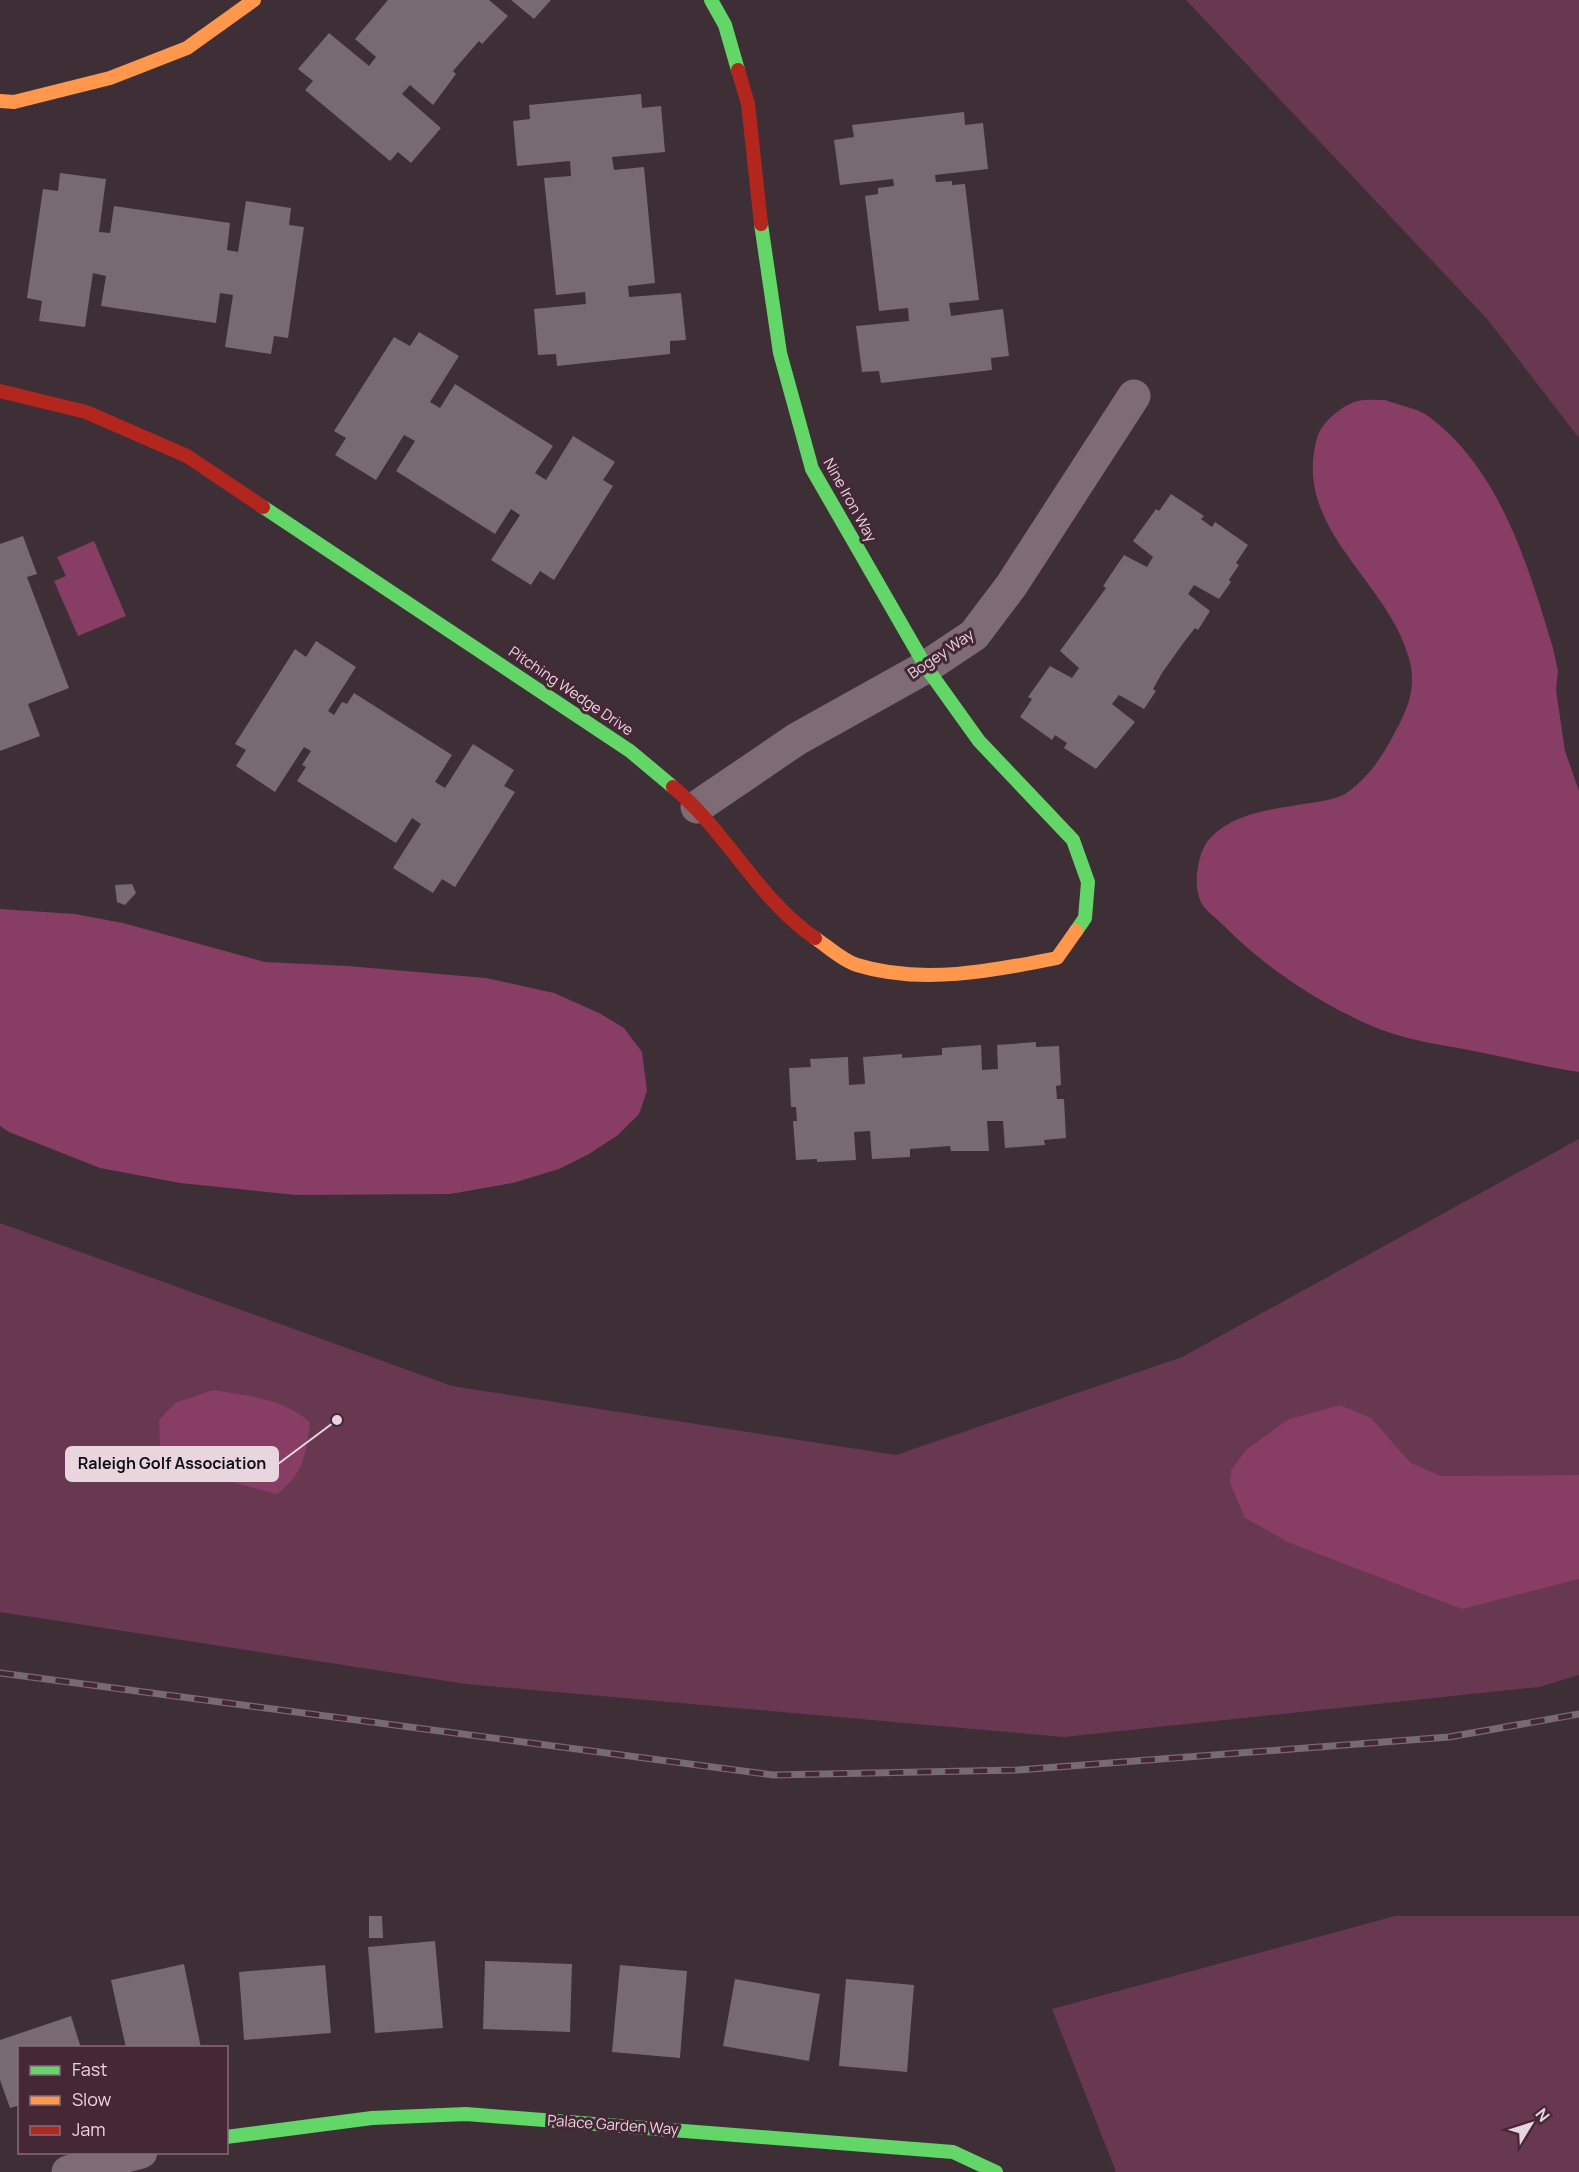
<svg xmlns="http://www.w3.org/2000/svg" width="1579" height="2172" viewBox="0 0 1579 2172" font-family="Manrope,sans-serif">
	<rect width="100%" height="100%" fill="#3e2e36"/>
	<path fill="#683750" d="M1186,0h393v438l-91,-118z
		M1579,1139v536l-40,12 -475,50 -598,-53 -466,-72v-389l452,163 444,69 286,-98z
		M1395,1916h184v256h-463l-64,-163z"/>
	<path fill="#873d64" d="M1385,400c13,5 32,8 43,16 73,54 100,150 125,232l5,23 -2,19 9,61 14,40v281c-34,-5 -66,-13 -100,-20 -35,-7 -71,-11 -105,-25 -57,-25 -110,-60 -153,-104 -6,-6 -17,-13 -20,-21 -8,-15 -4,-46 6,-60 24,-30 68,-33 103,-39 13,-2 28,-4 38,-11 22,-16 36,-38 48,-62 14,-25 21,-47 12,-75 -23,-77 -116,-127 -91,-217 4,-15 24,-32 40,-37 8,-2 19,-1 28,-1z
		M94,541l32,75 -48,20 -24,-55 12,-5 -9,-19z
		M0,909l75,5 48,9 142,39 83,4 138,12 68,15 45,20 25,15 18,24 5,39 -8,23 -21,21 -29,19 -30,15 -46,14 -63,11 -154,1 -116,-12 -80,-15 -91,-36 -9,-6z
		M213,1390c34,6 70,8 97,32 -4,32 -6,52 -33,72l-65,-17 -32,-14 -20,-14 -1,-29 16,-17z
		M1340,1405l31,13 40,45 30,13 138,-1v104l-117,30 -172,-66 -45,-25 -15,-35 1,-13 16,-21 42,-30z"/>
	<path fill="#786a71" d="M388,0h101l19,16 -26,28 -3,-3 -26,30 3,3 -23,31 -23,-20 -8,9 39,34 -30,35 -13,-11 -8,9 -85,-71 8,-9 -15,-12 31,-36 40,33 7,-9 -21,-18z
		M511,0h40l-17,19z
		M641,94l1,14 19,-2 4,46 -53,5 2,13 30,-3 11,116 -27,3 1,11 52,-4 5,47 -16,1v13l-113,12 -1,-12 -18,1 -4,-46 52,-5 -1,-12 -29,3 -12,-117 27,-2 -1,-15 -53,5 -4,-45 17,-2 -1,-14z
		M964,112l1,13 18,-2 5,46 -53,6 1,7 16,-1v4l13,-1 14,116 -30,3 2,13 52,-7 6,47 -18,2 1,12 -111,13 -2,-12 -17,1 -6,-46 53,-5 -1,-13 -29,3 -14,-115 13,-2v-6l16,-2 -1,-7 -53,6 -6,-45 20,-3 -2,-12z
		M60,173l46,6 -7,53 11,1 4,-27 116,17 -3,27 11,2 8,-51 45,7 -2,17 15,2 -16,111 -14,-2 -3,18 -46,-7 8,-52 -13,-2 -4,30 -115,-17 5,-30 -13,-3 -8,54 -46,-6 3,-20 -15,-3 16,-109 15,2z
		M419,332l40,24 -29,46 10,6 15,-24 98,62 -18,27 11,7 27,-44 42,26 -12,18 10,6 -59,94 -14,-9 -9,14 -40,-25 29,-45 -9,-6 -16,25 -99,-63 19,-30 -11,-6 -28,45 -41,-25 11,-17 -12,-7 60,-94 16,9z
		M1171,494l33,22 -3,3 11,8 3,-5 33,23 -12,18 3,2 -10,15 2,2 -12,17 -25,-14 -6,9 22,17 -12,19 -3,-2 -11,14 -22,31 -9,16 3,2 -12,18 -25,-14 -7,9 23,18 -39,47 -32,-21 3,-5 -12,-8 -3,5 -32,-23 12,-18 -4,-2 22,-31 22,12 7,-10 -19,-17 46,-63 -3,-2 21,-31 23,12 6,-10 -20,-16 23,-32 3,2z
		M23,536l14,38 -10,3 42,111 -41,16 12,32 -40,15v-207z
		M316,641l40,26 -28,44 6,4 8,-13 5,2 7,-11 98,62 -17,27 10,6 28,-44 41,26 -10,16 11,6 -60,95 -13,-8 -9,14 -40,-25 28,-44 -9,-6 -16,25 -99,-62 9,-14 -4,-2 9,-14 -7,-4 -29,45 -39,-26 10,-16 -11,-6 60,-95 11,8z
		M132,884l4,9 -11,12 -8,-3 -2,-17z
		M1036,1042v5l23,-1 2,39 -5,1 1,13h7l2,39 -22,2 1,5 -40,3 -2,-27h-16l2,30h-38l-1,-5 -40,3v8l-38,2 -2,-28 -16,1 2,28 -39,2v-3l-21,1 -3,-39h4l-1,-14h-5l-2,-39 22,-1 -1,-8 38,-2 1,28 16,-1 -2,-27 39,-3v4l40,-3v-7l39,-3 1,25 16,-1 -1,-24z
		M369,1916h13l1,22h-14z
		M435,1941l8,87 -68,5 -7,-86z
		M485,1961l87,3 -2,68 -87,-3z
		M184,1964l17,84h-75l-15,-68z
		M325,1965l6,68 -87,7 -5,-68z
		M620,1965l67,6 -7,87 -68,-6z
		M735,1979l85,15 -11,67 -86,-15z
		M846,1979l68,6 -7,87 -68,-6z
		M71,2016l10,32h-61v57l-10,3 -10,-28v-40z"/>
	<g fill="none" stroke-linecap="round" stroke-linejoin="round">
		<path stroke="#7e6b74" stroke-width="33" d="M697,807l100,-68 129,-72 48,-32 37,-49 123,-190
			M68,2172l73,-20"/>
		<path stroke="#63d668" stroke-width="14" d="M711,0l14,25 13,45
			M761,224l19,129 32,116 114,198 53,74 94,99 15,42 -3,36 -9,13
			M263,507l367,244 43,36
			M226,2137l146,-19 94,-4 487,38 43,20"/>
		<path stroke="#ff974d" stroke-width="14" d="M0,101l14,1 96,-24 77,-30 67,-48
			M815,938c12,8 28,23 42,27 64,20 136,6 200,-7l19,-27"/>
		<path stroke="#b3261e" stroke-width="14" d="M738,70l10,34 13,120
			M0,391l86,21 101,44 76,51
			M673,787c53,44 85,112 142,151"/>
		<defs>
			<path id="rail" d="M0,1673l773,102 245,-5 431,-33 130,-23"/>
		</defs>
		<use href="#rail" stroke="#786a71" stroke-width="7"/>
		<use href="#rail" stroke="#452736" stroke-width="4.5" stroke-dasharray="14" stroke-linecap="butt"/>
	</g>
	<g text-anchor="middle" stroke-width="6" stroke-linejoin="round" paint-order="stroke">
		<g font-size="15" fill="#e9d5de" stroke="#452736">
			<text transform="translate(850 500) rotate(61)" y="5">Nine Iron Way</text>
			<text transform="translate(941 654) rotate(-34)" y="5">Bogey Way</text>
			<text transform="translate(571 691) rotate(34)" y="5">Pitching Wedge Drive</text>
			<text transform="translate(613 2125) rotate(4)" y="5">Palace Garden Way</text>
		</g>
	</g>
	<path fill="none" stroke="#e9d5de" stroke-width="2" d="M337 1420L278 1464"/>
	<circle fill="#e9d5de" stroke="#452736" stroke-width="2" cx="337" cy="1420" r="6"/>
	<rect fill="#e9d5de" stroke="#e9d5de" stroke-width="2" x="66" y="1447" width="212" height="34" rx="6"/>
	<g font-size="16" text-anchor="middle" font-weight="bold" fill="#111">
		<text x="172" y="1469">Raleigh Golf Association</text>
	</g>
	<rect x="18" y="2046" width="210" height="108" fill="#452736" stroke="#876d79" stroke-width="1.5"/>
	<rect x="30" y="2066" width="30" height="9" fill="#63d668" stroke="#876d79" stroke-width="1.5"/>
	<text x="72" y="2076" font-size="18" fill="#e9d5de">Fast</text>
	<rect x="30" y="2096" width="30" height="9" fill="#ff974d" stroke="#876d79" stroke-width="1.5"/>
	<text x="72" y="2106" font-size="18" fill="#e9d5de">Slow</text>
	<rect x="30" y="2126" width="30" height="9" fill="#b3261e" stroke="#876d79" stroke-width="1.5"/>
	<text x="72" y="2136" font-size="18" fill="#e9d5de">Jam</text>
	<g transform="translate(1531 2124) rotate(52)" stroke="#452736" stroke-width="4.5" paint-order="stroke">
	<path d="M0-4.5L10 22L0 15L-10 22Z" fill="#e9d5de"/>
	<text y="-9" font-size="16" font-weight="bold" text-anchor="middle" fill="#e9d5de">N</text>
	</g>
</svg>
